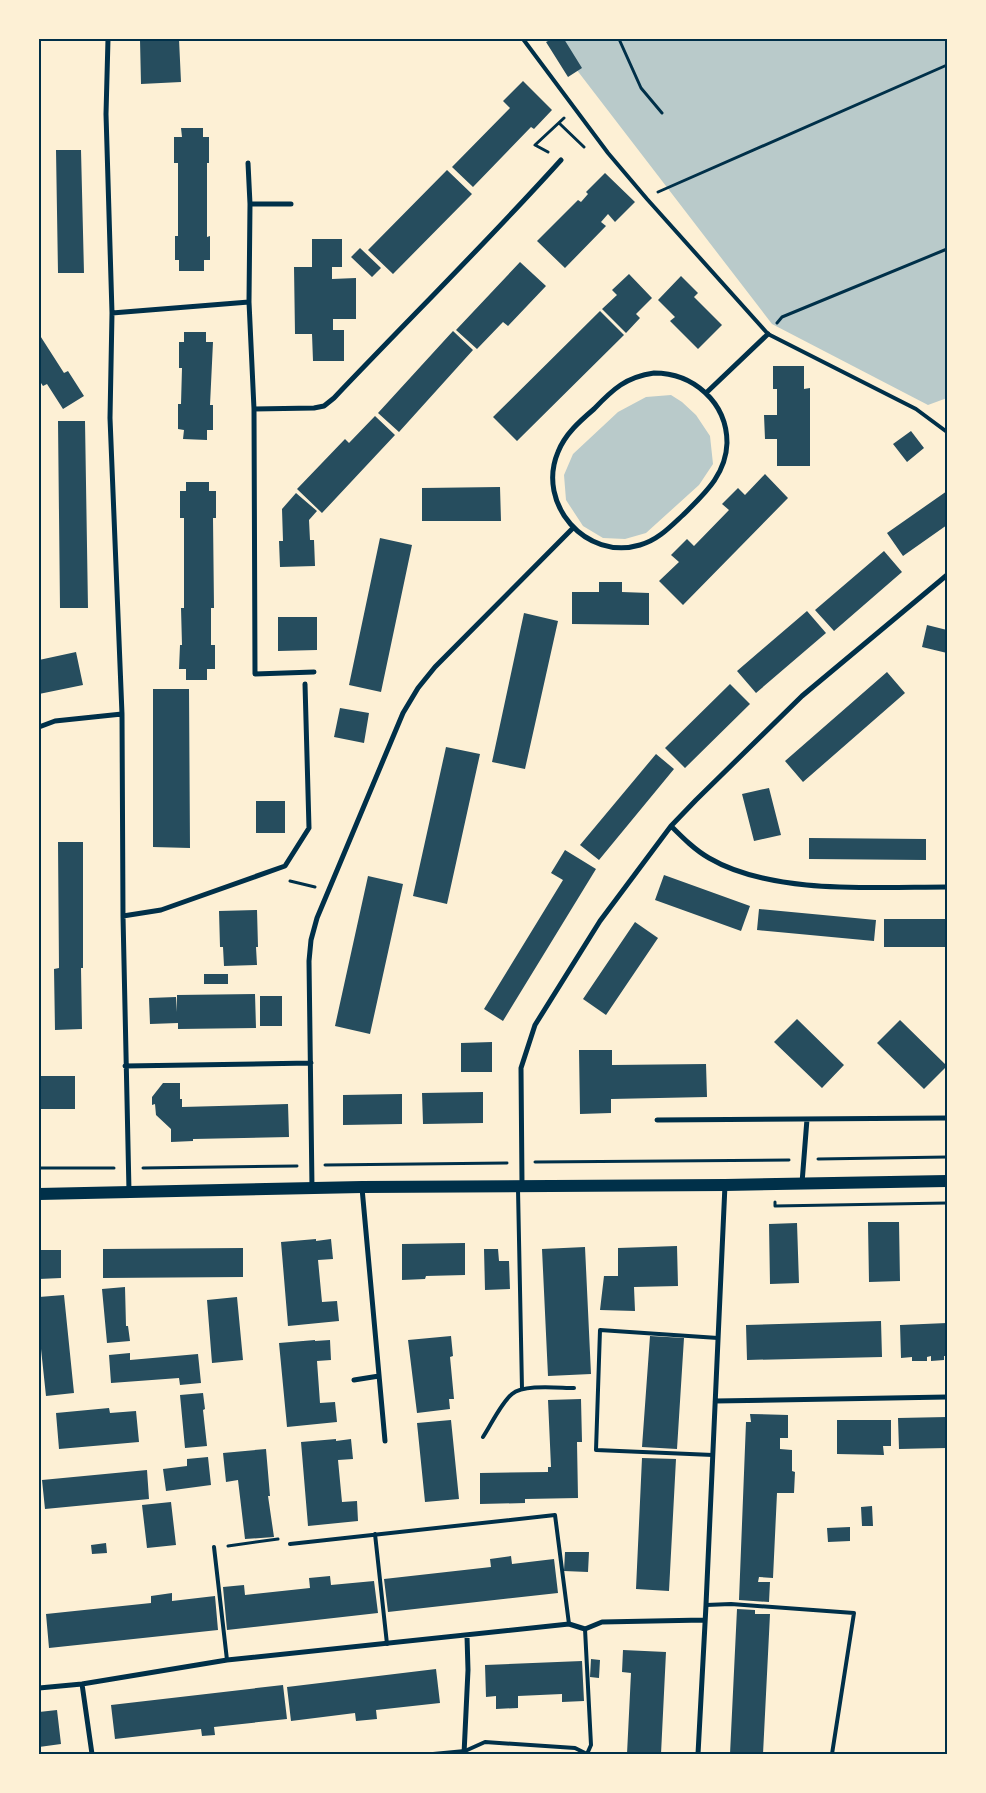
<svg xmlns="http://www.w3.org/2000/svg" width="986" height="1793" viewBox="0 0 986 1793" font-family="Montserrat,sans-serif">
	<rect width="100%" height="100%" fill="#fdf0d5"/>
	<path fill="#b9caca" d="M553,39h394v359l-19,7 -156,-81z
		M671,395l11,7 14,13 14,21 3,28 -14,21 -53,48 -21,6 -22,-1 -20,-12 -17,-26 -2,-25 9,-21 45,-42 28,-15z"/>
	<path fill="#264d5e" d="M179,39l2,43 -40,2 -1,-44z
		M552,39h12l18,29 -14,9 -22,-35z
		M523,81l29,29 -18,19 -3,-2 -58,60 -21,-20 58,-59 -7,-7z
		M181,128h22v9h6v26h-2v74l3,-1v24h-6v11h-25v-11h-4v-24h3v-73h-4v-26h8z
		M56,150h25l3,123h-26z
		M447,170l25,24 -79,80 -25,-24z
		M605,173l30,29 -20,20 -7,-8 -7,8 5,4 -41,42 -28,-27 41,-41 3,2 7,-8 -2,-2z
		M312,239h30v28h-10v12l24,-1v41h-23v11h11v31h-31l-1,-27h-17l-1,-67h18z
		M360,248l21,20 -9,9 -21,-20z
		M520,262l26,24 -38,40 -5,-4 -26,27 -21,-19z
		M629,274l23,24 -16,16 4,4 -14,15 -24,-24 15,-14 -5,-5z
		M681,276l17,17 -4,4 28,28 -24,24 -28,-28 5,-4 -17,-17z
		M600,311l24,24 -107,106 -24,-24z
		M453,331l20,19 -74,82 -21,-19z
		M184,332h22v10h7l-3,63h3v25h-6v10l-24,-1 1,-9 -6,-1v-25h3l1,-36h-3v-26h5z
		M39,334l25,39 4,-2 16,25 -21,13 -16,-25 -4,2 -4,-6z
		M773,366h31v23l6,-1v78h-33v-27h-12l-1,-24h13v-26h-4z
		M375,416l20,19 -73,78 -25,-24 48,-50 4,4z
		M58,421h27l3,187h-28z
		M911,431l13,17 -17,14 -14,-18z
		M765,474l23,24 -105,107 -24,-24 20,-19 -8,-7 16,-16 7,7 35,-36 -7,-6 16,-16 7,7z
		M186,482h23v9h7v27h-3l1,90h-3v37h4v24h-8v11h-21v-11h-7l1,-24h2l-1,-37h3v-90h-4v-27h6z
		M500,487l1,34h-79v-33z
		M947,491v34l-44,31 -16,-23z
		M296,493l21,18 -8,9 1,20h4l1,26 -35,1 -1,-26h4l-1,-32z
		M380,538l32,7 -31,147 -32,-7z
		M884,551l18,21 -68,59 -19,-21z
		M599,582h23v10l27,1v32l-77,-1v-32h27z
		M807,611l19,22 -70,60 -19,-22z
		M524,613l34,8 -33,148 -33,-7z
		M278,617h39v33l-39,1z
		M927,625l20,5v23l-25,-6z
		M76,652l7,33 -44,9v-34z
		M887,672l18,21 -102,89 -18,-21z
		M730,684l20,20 -65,64 -20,-20z
		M153,689h36l1,159 -37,-1z
		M340,708l29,5 -5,30 -30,-6z
		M446,747l34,7 -33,150 -34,-8z
		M656,754l18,15 -75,91 -19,-15z
		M769,788l12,47 -27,6 -12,-47z
		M256,801h29v32h-29z
		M809,838l117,1v21l-117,-1z
		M58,842h25v126h-2l1,61 -27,1 -1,-61 5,-1z
		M565,850l31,19 -93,152 -19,-12 79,-129 -12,-7z
		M664,875l86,31 -9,25 -86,-31z
		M368,876l35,8 -33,150 -35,-8z
		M759,909l117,11 -2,21 -117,-11z
		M257,910l1,37h-2l1,18 -33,1 -1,-19h-3l-1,-36z
		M884,919h63v28h-63z
		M635,922l23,16 -52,77 -23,-16z
		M204,974h24v10h-24z
		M255,994l1,34 -78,1v-6l-28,1 -1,-26 27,-1 1,15v-17z
		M260,996h22v30h-22z
		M797,1019l47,46 -22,23 -48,-46z
		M900,1020l47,46 -23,23 -47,-46z
		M492,1042v30h-31v-29z
		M579,1050h33v15l94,-1 1,33 -96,2v14l-31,1z
		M39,1076h36v33h-36z
		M163,1083h17v16h2v8l106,-3 1,33 -96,2v2l-22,1v-13l-15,-14 -1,-11 -3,1v-8z
		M483,1092v31l-60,1 -1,-31z
		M402,1094v30l-59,1v-30z
		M868,1222h31l1,59 -31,1z
		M797,1223l2,60 -29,1 -1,-60z
		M316,1239v2l15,-2 2,20 -15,1 4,42 15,-1 2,20 -51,5 -7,-84z
		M465,1243v32l-39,1 -1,3 -23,1v-36z
		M677,1246l1,40 -44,1 1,24 -35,-1 4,-34h14v-28z
		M585,1247l6,127 -43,2 -6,-127z
		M243,1248v29l-140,1v-29z
		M484,1249h14l1,12h10l1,28 -25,1z
		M39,1250h22v28l-22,1z
		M125,1287l1,39h2l2,15 -23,2 -5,-54z
		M64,1295l10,98 -28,3 -7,-66v-33z
		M237,1297l6,63 -31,3 -5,-63z
		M881,1321l1,36 -135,3 -1,-35z
		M947,1323v33h-3v4l-13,1v-5l-4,1v4h-15v-4l-11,1 -1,-33z
		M451,1336l2,20 -3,1 4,42h-5l1,10 -33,4 -9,-73z
		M650,1336l34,2 -7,111 -35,-2z
		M315,1340v1l15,-1 1,20 -14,1 3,42 15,-1 2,20 -50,5 -8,-84z
		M130,1353v7l68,-6 3,29 -21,2 -1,-7 -68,5 -2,-28z
		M203,1393l2,16 -2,1 4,36 -22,2 -5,-53z
		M581,1399l1,43h-5l1,56 -53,1v4l-45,1v-31l68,-1v-5h3l-3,-67z
		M109,1408l1,5 26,-2 3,31 -80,7 -3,-36z
		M750,1414l38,1v23h-8v11l12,1v21l3,1 -1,21h-17l-4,85 -14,-1 -1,5h12l-1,20 -30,-2 7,-178h5z
		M947,1417v31l-48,1 -1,-31z
		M451,1420l8,79 -34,3 -8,-79z
		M837,1420h54v26h-8l1,9 -47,-1z
		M336,1439v2l15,-2 2,20 -15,1 4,42 15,-1 1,20 -50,5 -7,-84z
		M266,1449l4,47h-2l6,41 -29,2 -7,-59 -12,2 -3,-29z
		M208,1457l3,28 -45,6 -3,-22 24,-3v-7z
		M642,1458l34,1 -7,132 -33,-2z
		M147,1470l2,29 -104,10 -3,-29z
		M171,1502l5,43 -29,3 -5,-43z
		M872,1506l1,20h-11l-1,-19z
		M850,1527v14l-22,1 -1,-14z
		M106,1543l1,10 -15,1 -1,-9z
		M565,1552h24l-1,20 -24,-1z
		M511,1556l1,8 42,-5 4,34 -170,19 -4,-33 107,-12 -1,-8z
		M330,1576l1,9 43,-4 4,32 -151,17 -4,-43 21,-2 1,10 65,-7 -1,-10z
		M172,1593v8l43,-5 3,34 -169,18 -3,-34 105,-11v-7z
		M737,1609l18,1v4h15l-7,140h-33z
		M623,1650l43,2 -5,102h-34l4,-81 -9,-1z
		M591,1659l9,1 -1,18 -9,-1z
		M582,1661l2,40 -22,1v-8l-44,2v12l-22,1v-13l-10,1 -1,-32z
		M436,1669l4,34 -64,7 1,9 -21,2 -1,-8 -64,8 -4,-34z
		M283,1685l4,34 -73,8 1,8 -13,1 -1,-7 -86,10 -4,-34z
		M57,1710l4,34 -22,3v-35z"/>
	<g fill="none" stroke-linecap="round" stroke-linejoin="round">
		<path stroke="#003049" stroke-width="3" d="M619,39l22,49 21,25
			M559,123l25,24
			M548,152l-13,-7 29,-27
			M658,192l289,-127
			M777,323l5,-6 165,-68
			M290,881l25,6
			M818,1159l129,-2
			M535,1162l254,-2
			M325,1165l182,-2
			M39,1168h75
			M143,1168l154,-2
			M775,1202v4l172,-3
			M228,1546l50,-7"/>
		<path stroke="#003049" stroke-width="4" d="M523,39l85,114 39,46 121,135 148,75 31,23
			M518,1189l4,200
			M483,1437c8,-12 18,-34 29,-43 12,-10 46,-6 62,-6
			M713,1455l-117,-5 4,-120 118,8
			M375,1534l12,110
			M290,1544l265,-29 14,109
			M214,1547l13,113
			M706,1605l25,-1 123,9 -22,141
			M585,1629l6,116 -4,9
			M433,1754l32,-3 20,-9 90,6 12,6"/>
		<path stroke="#003049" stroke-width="5" d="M108,39l-2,75 6,199 -2,105 12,296 1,202 6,275
			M248,163l2,41 -1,98 5,107 1,265 59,-2
			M250,204h41
			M112,313l137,-11
			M654,373c39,0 73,29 73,70 -1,32 -23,51 -44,72 -13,12 -25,25 -43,30 -54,16 -104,-41 -82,-93 7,-18 22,-31 36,-43 19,-20 32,-32 60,-36z
			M706,393l62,-59
			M254,409l60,-1 10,-2 10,-8c76,-80 154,-157 227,-238
			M39,727l16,-6 67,-7
			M671,826c12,12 24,24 38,32 63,37 167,29 238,29
			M123,916l38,-6 124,-44 24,-38 -4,-144
			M125,1066l186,-3
			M657,1120l290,-2
			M802,1183l5,-64
			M522,1185l-1,-117 14,-43 65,-104 71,-95 25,-26 106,-104 145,-121
			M312,1188l-3,-227 2,-21 6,-22 86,-205 15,-25 17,-21 138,-139
			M362,1188l23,253
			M354,1380l25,-4
			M715,1401l232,-4
			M82,1684l10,70
			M39,1688l43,-4 145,-24 342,-36 16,5 17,-7 102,-2
			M464,1754l4,-84 -1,-34
			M698,1754l8,-149 19,-420"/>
		<path stroke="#003049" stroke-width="12" d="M39,1194l323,-7 363,-2 222,-4"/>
	</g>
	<rect width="986" height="1793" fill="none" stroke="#fdf0d5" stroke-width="80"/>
	<rect x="40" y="40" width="906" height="1713" fill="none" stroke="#003049" stroke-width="2"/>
</svg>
